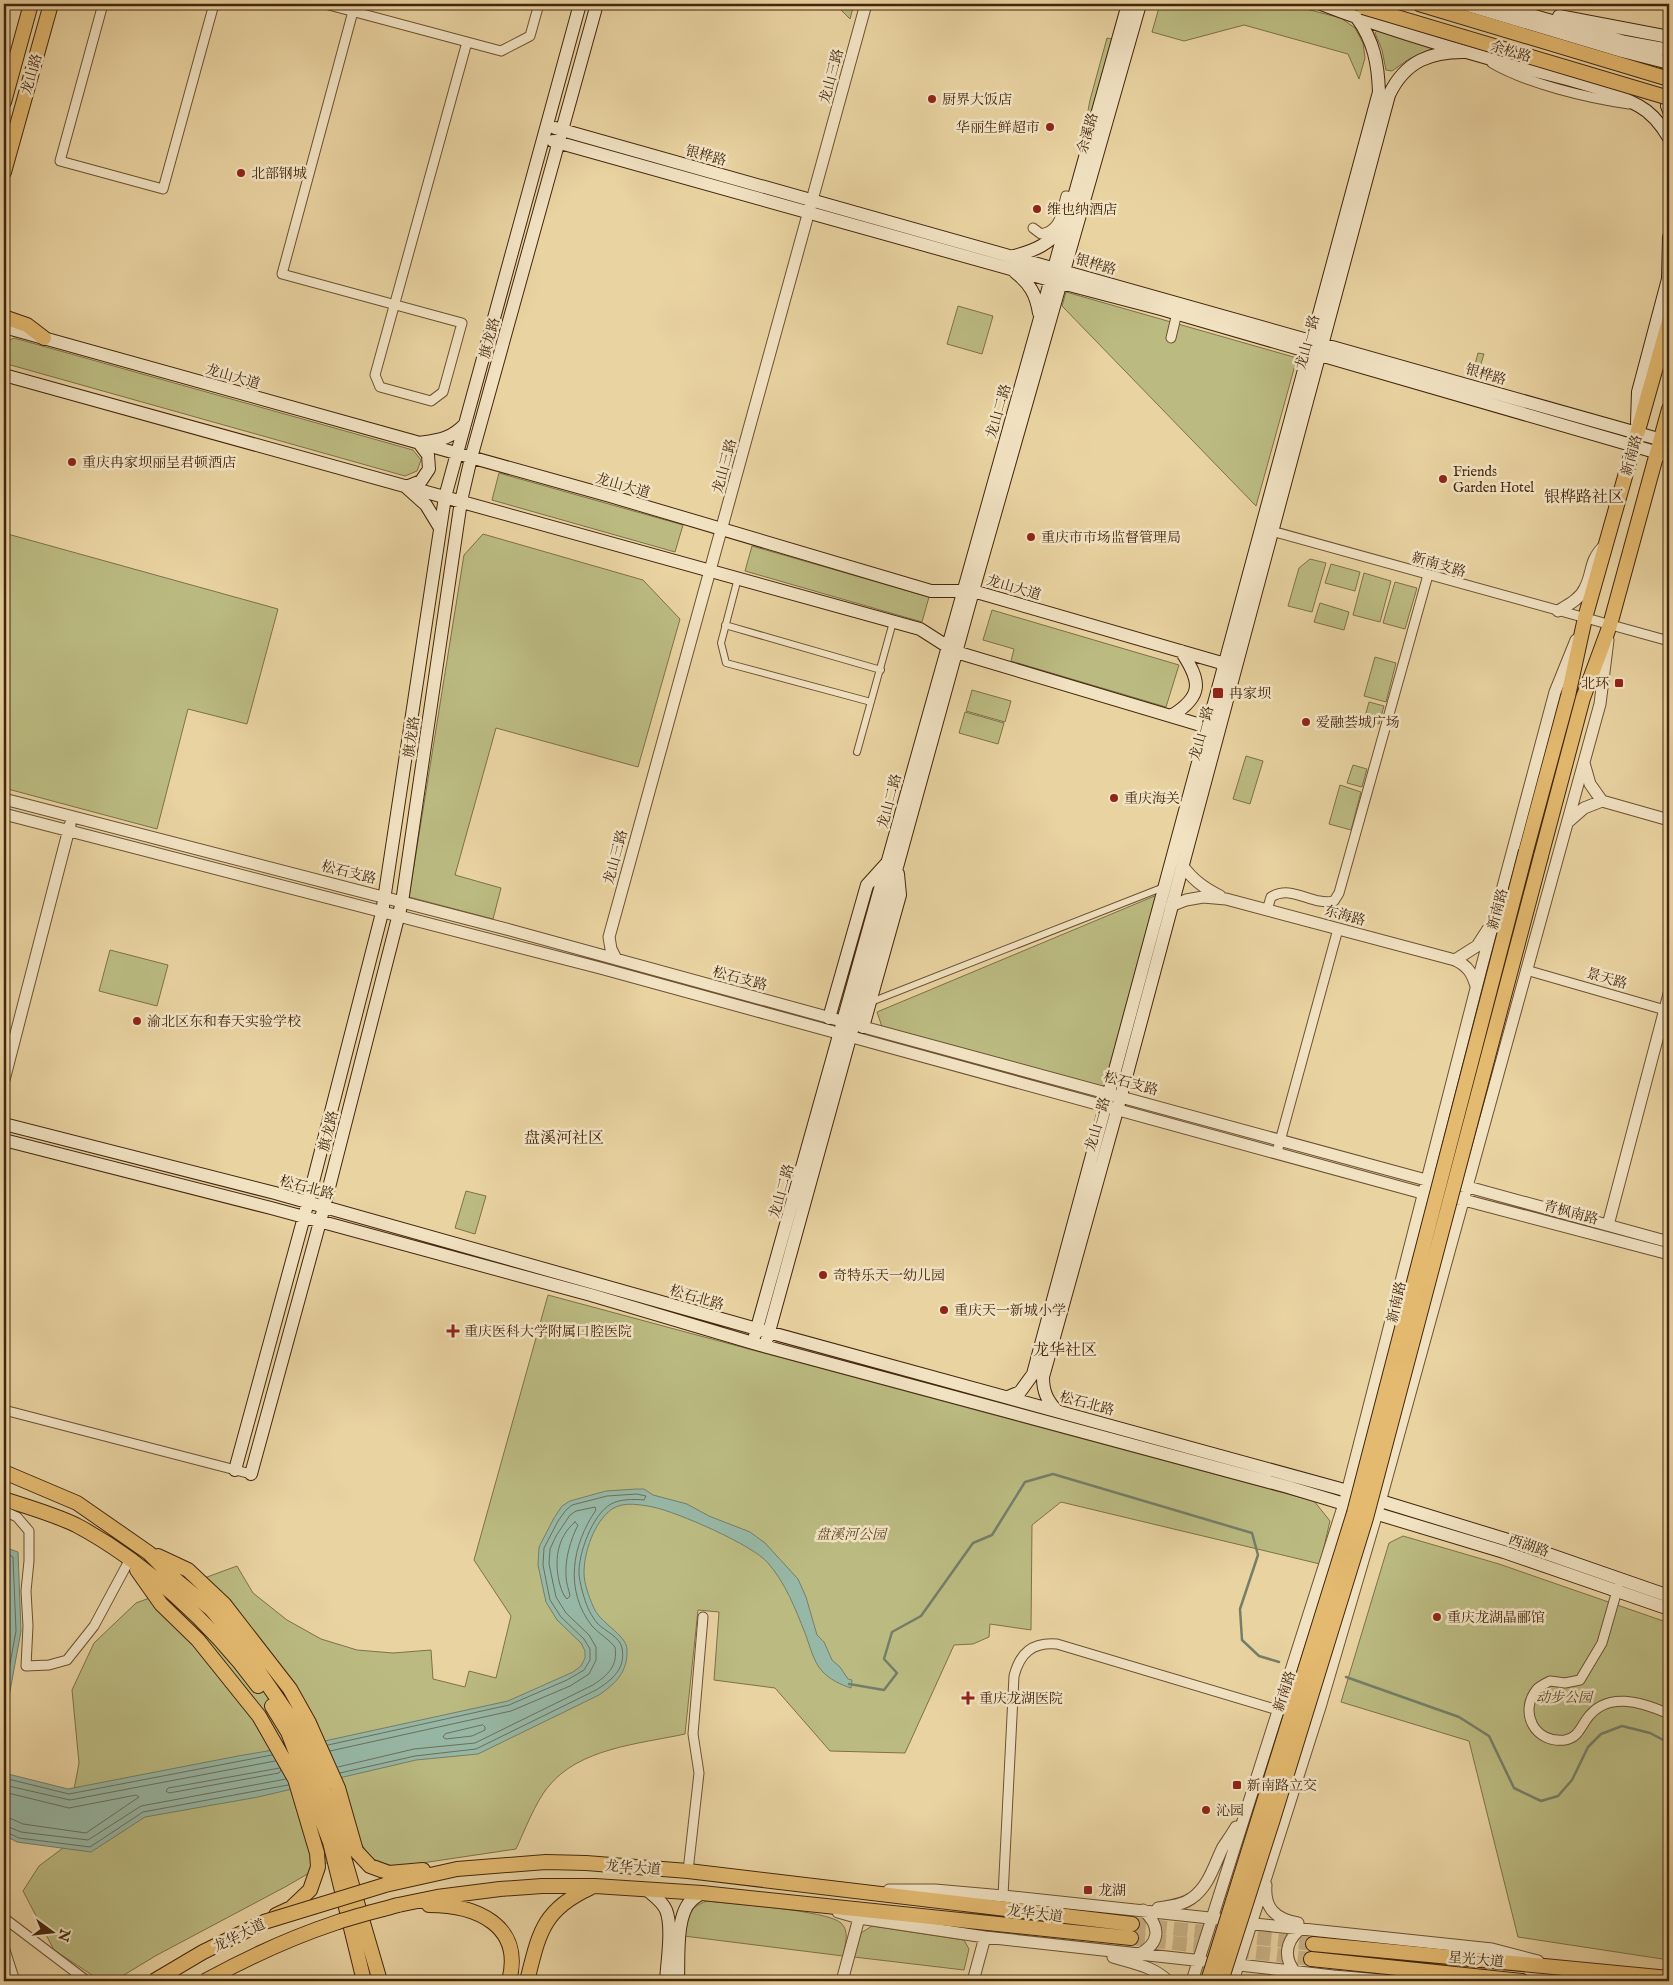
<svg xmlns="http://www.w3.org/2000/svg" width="1673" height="1985" viewBox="0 0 1673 1985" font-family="'IM FELL English','Noto Serif SC',serif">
	<rect width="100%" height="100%" fill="#e9d3a1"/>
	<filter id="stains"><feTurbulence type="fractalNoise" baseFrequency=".004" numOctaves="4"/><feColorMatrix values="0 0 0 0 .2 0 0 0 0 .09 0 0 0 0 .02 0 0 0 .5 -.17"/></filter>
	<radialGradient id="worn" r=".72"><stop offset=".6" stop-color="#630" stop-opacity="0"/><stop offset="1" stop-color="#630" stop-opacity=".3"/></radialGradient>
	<path fill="#bbbb81" stroke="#7f7048" d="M835,4h19l-4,15z
		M1160,4h127l54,14 14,10 8,15 2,15 -6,21 -11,-25 -104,-29 -60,16 -32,-9z
		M1379,28l50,16 2,5 -22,10 -17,12 -6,-1 -4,-20 -7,-17z
		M1107,38l5,1 -26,93h-2l6,-32z
		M1066,292l231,66 -41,148 -194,-200z
		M958,306l35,10 -11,38 -35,-10z
		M14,338l399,112 8,10 -4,11 -12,5 -398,-112 -3,-3v-18z
		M1478,353l6,1 -5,16 -5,-2z
		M499,473l184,52 -8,27 -183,-52z
		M4,533l274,76 -31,115 -59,-15 -31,120 -153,-41z
		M483,534l160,46 37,39 -42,148 -142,-39 -41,147 46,13 -8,31 -84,-22 55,-342z
		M752,546l177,51 -7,25 -177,-51z
		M1310,559l16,4 -14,49 -24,-6 11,-38z
		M1331,564l29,8 -5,19 -30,-8z
		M1364,573l27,8 -11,41 -27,-7z
		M1395,582l22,6 -12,41 -22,-6z
		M1320,603l29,9 -5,18 -30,-8z
		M992,610l187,55 -13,42 -155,-46 3,-12 -31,-9z
		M1375,657l21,6 -10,39 -22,-6z
		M972,690l39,11 -6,21 -39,-11z
		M1369,702l15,4 -5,18 -15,-4z
		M965,712l39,11 -6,21 -39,-11z
		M1246,756l17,5 -13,43 -17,-5z
		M1353,765l14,4 -5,18 -15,-4z
		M1340,785l21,7 -10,38 -22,-6z
		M1157,895l-52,193 -223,-61 -5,-15z
		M110,950l58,15 -11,41 -58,-15z
		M466,1191l20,5 -11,38 -20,-6z
		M548,1295l766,206 16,20 -10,43 -259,-62 -29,23 -1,105 -41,-6 -1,13 -16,7 -19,1 -49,108 -75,-2 -55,-63 -61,-8 5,-68 -21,-2 -13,124c-46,10 -106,14 -137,53 -12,14 -24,45 -32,62l-121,18 -22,-8 -7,-7 -5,-9 -76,44 -128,68 -43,26h-13l-47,-31 -31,-59 16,-25 24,-18 16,-85 -7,-73 22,-47 42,-40 101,-37 16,27 34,27 34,19 36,11 36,3 38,-3 2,29 32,8 4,-16 27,7 15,-62 -37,-56z
		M1403,1536l96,28 170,59v337l-151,-23 -49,-196 -128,-39 48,-159z
		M707,1901c24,3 120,9 134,22 9,9 4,21 2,33l-159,-20c4,-19 3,-28 23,-35z
		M872,1926l92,14 5,9 -5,21 -110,-13 7,-24z"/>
	<path fill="#97b8a6" stroke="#757e69" d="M637,1489h7l9,6 34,9 22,12 41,16 15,11 33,36 8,18 11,38 7,7 8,18 8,7 8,12 4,1 -1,8c-10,-3 -22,-9 -29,-17 -9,-10 -12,-25 -17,-38 -10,-25 -19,-49 -37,-70 -15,-18 -91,-51 -115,-56 -12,-2 -29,-6 -41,2 -18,13 -28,43 -28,64 0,10 5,24 9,33 6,17 33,28 34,43 1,23 -11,34 -28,46l-121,59 -62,6 -158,37 -113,20 -54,35 -74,-10 -13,-7v-288l14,5 3,79 -15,82 -2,60 64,16 170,-33 82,-14 188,-41 65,-29 8,-6 4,-8v-7l-4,-8 -24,-23 -11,-18 -8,-37 1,-18 15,-29 8,-12 8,-5 36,-10z"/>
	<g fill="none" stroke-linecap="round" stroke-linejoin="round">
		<path stroke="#6d6f5a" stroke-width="1" d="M575,1522l3,3c-8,16 -13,34 -12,51 0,7 3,14 4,20l-3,3c-4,-4 -5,-8 -7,-14 -6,-22 -4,-47 15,-63z
			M4,1552l9,5 3,74 -12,66
			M4,1559l3,3 2,69 -5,30
			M483,1725l2,2v3l-13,6 -26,3 -3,-2 2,-3z
			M328,1745l181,-40 58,-25 17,-10 6,-10v-11l-6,-10 -23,-22 -11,-17 -7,-35 1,-17 14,-27 8,-11 6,-5 35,-9 30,-2 9,2 -2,4c-10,-1 -24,-1 -33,4 -19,11 -33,50 -32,71 1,7 3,16 5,22 3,10 7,19 14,27 7,7 22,13 24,24 4,21 -10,32 -26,42l-120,59 -61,7 -75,17
			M330,1751l181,-40 59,-25 19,-12 7,-14v-13l-7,-12 -23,-22 -10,-16 -7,-33 1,-15 6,-13 14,-21 6,-4 19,-4 1,3c-24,35 -32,80 -4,116 7,8 17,13 23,21 3,19 -7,28 -22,38l-118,58 -61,6 -76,18
			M280,1768l-112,20 -2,3 3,2 110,-20 2,-3
			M4,1778l65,16 203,-39
			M4,1785l66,15 205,-39
			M4,1792l65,16 67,-13 3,2 -53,36 -63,-9 -11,-5 -8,-2
			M4,1825l17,7 67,8 53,-34 145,-27
			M4,1831l15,7 71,9 53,-35 145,-27"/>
		<path stroke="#757e69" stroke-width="2.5" d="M1346,1677l113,40 30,19 25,52 27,13 17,-5 14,-16 16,-33 13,-13 21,-8 28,7 19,10
			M849,1684l35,6 13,-17 -13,-14 8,-27 29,-16 52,-73 19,-8 33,-53 28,-8 199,59 6,22 -18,54 2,31 17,16 20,6"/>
		<path stroke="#c8b084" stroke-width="14" stroke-dasharray="14 7" stroke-linecap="butt" d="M1132,1924l181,20
			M1131,1938l180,21"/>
		<defs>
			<path id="pedestrian" d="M738,578l-17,65 5,20 145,39
				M725,625l156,45
				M857,752l36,-130
				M871,1002l293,-115"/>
			<path id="minor" d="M103,4l-43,157 103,28 51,-185
				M325,4l176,47 29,-15 9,-32
				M355,4l-73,270 180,49 -19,69 -12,9 -51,-14 -5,-12 92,-333
				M1492,63c36,21 96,35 137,41
				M1033,228l8,6c20,-4 20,-21 25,-38l7,1
				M1171,338l6,-25
				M1268,530l401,111
				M1267,910l4,-13c22,-13 40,9 63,4l5,-8 89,-318
				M1526,970l139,40
				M1277,1152l61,-223
				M4,1410l247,64
				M4,1511l13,6 12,14v30l-3,30 2,35 -2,40 23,-1 18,-5 27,-34 36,-67
				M1618,1587l-16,56 -22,37 -15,3 -15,-2c-4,2 -10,5 -13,8 -19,23 -2,55 28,51 12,-2 15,-11 21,-20 20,-30 56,-18 83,-6
				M688,1871l11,-98 -6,-39 10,-117
				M1003,1896l11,-220c6,-23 18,-34 43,-32l221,66
				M4,1918l83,63
				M4,1947l10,31 2,3"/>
			<path id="tertiary" d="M1558,611c10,-6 22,-12 27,-23 9,-18 3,-26 20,-43
				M1584,763l6,21 12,17
				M4,799l506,131 328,90
				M1602,801l67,19
				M4,814l596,154 822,225 42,7 205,54
				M1568,822l16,-14 18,-7
				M1182,865c11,15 22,23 38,31
				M1171,906l15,-6 17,-3 23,2 229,61c13,6 17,13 21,26
				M616,959l-5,-10 -2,-12 257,-933
				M1455,960l22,-14 11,-17
				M856,1025l570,155 42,7 201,55
				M4,1080l66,-255
				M1608,1225l61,-231
				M1266,1885c-2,23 9,34 32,38
				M889,1890h46l68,6 216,23
				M1158,1908c12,-2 25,-3 34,-10 17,-12 22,-33 31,-51 4,-6 9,-13 13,-20
				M838,1912l21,6 126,19 218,24
				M1245,1923l247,26 46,12
				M1138,1955c23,-12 23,-29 5,-45
				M1113,1957c19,6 40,9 55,24
				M1231,1964l102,12 59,5
				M1295,1972c-12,-15 -9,-30 4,-42
				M842,1981l17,-63
				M973,1981l12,-44
				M1192,1981l152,-477 137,-535 74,-277 21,-52
				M1233,1981l87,-274 57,-194 223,-809 8,-64
				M1270,1981l35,-3"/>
			<path id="secondary" d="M1321,4c64,25 129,44 195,62 41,11 85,19 123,40 13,7 23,20 30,32
				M1464,4l158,47 47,12
				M1493,4l132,38 44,8
				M1559,16l110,21
				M1669,91l-2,15 2,5
				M555,128l1114,314
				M553,141l497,139 111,29 508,147
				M1014,256c23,-6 34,-12 50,-29
				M1015,272c15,12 21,22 24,41
				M4,327l606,169 321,95h42l259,75
				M4,375l916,254 36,23 258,77
				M1637,423l1,-31 30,-113 1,-42
				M440,528l-14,-23 -20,-18 15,-6 8,-12 -1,-14 -9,-12c20,-3 32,-4 46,-19
				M1171,716c33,-20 30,-35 10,-65
				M829,1018l38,-133 19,-21
				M863,1027l37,-132 -2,-21
				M4,1124l271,69 482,136 591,162 160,49 161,56
				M4,1140l267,68 320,87 162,48 535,144 216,65 165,57
				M755,1335l373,-1331
				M767,1339l206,-748 167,-587
				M1008,1397l12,-5 13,-18 346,-1282c-1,-28 -5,-51 -22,-74
				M1057,1411c-10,-11 -14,-19 -14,-34l78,-281 268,-1001c16,-34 42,-44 78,-43
				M235,1470l69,-253 78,-304 63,-416 135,-493
				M251,1474l73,-267 78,-305 59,-401 10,-43 126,-454
				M647,1890c7,6 15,11 19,20 7,17 1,52 0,71
				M678,1981c1,-21 -3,-67 14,-81 3,-3 7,-5 10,-7"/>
			<path id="primary" d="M4,102l27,-98
				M4,172l47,-168
				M4,317l23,8 17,13
				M4,376v-1
				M1526,851l42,-155 17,-78 84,-297
				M1541,856l42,-158 27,-73 59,-216
				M4,1472l73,31 72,50 28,28 34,28 26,31 62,90 27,66 54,185
				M4,1499c23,8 49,15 72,26 68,36 137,100 182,161
				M158,1556l30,14 36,34 66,85 19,34 29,65 18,63 14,15 19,7 34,-3
				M137,1570l24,34 37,36 61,76 36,63 22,74 1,14 -8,23 -19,18 -15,7
				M272,1706l16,26 42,110 34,139
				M385,1885l72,-16 89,-7 40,1 102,8 444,53
				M398,1905l39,-8 63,-8 42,-3h53l107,7 429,45
				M429,1905c47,0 95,20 80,76
				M1313,1944l356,34
				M1311,1959l211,22
				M527,1981c12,-47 15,-71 63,-93"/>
			<path id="trunk" d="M1419,4l250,75"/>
		</defs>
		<use href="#pedestrian" stroke="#6c5133" stroke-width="8"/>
		<use href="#minor" stroke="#6c5133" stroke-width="11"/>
		<use href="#tertiary" stroke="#6c5133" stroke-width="13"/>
		<use href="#secondary" stroke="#43260e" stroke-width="14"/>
		<use href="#primary" stroke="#43260e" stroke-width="16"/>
		<use href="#trunk" stroke="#43260e" stroke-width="16"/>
		<use href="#pedestrian" stroke="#f1e2c2" stroke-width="6"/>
		<use href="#minor" stroke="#f1e2c2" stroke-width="9"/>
		<use href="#tertiary" stroke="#f1e2c2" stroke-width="11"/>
		<use href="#secondary" stroke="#f1e2c2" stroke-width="12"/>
		<use href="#primary" stroke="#e4ba70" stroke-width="14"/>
		<use href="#trunk" stroke="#e4ba70" stroke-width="14"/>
		<defs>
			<path id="primary-bridge" d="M154,1981l49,-29 61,-30 121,-37
				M205,1981c42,-23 85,-43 130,-58 20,-7 42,-12 63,-18
				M1208,1981l146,-468 172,-662
				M1221,1981l52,-162 93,-301 175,-662"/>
			<path id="trunk-bridge" d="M1363,7l306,91"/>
		</defs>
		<use href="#primary-bridge" stroke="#43260e" stroke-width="16" stroke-linecap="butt"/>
		<use href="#trunk-bridge" stroke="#43260e" stroke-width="16" stroke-linecap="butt"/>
		<use href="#primary-bridge" stroke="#e4ba70" stroke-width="14"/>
		<use href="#trunk-bridge" stroke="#e4ba70" stroke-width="14"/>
	</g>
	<g fill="#8f2418" stroke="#f1e2c2" stroke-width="2">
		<circle cx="932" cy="99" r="5"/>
		<circle cx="1050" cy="127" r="5"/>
		<circle cx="241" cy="173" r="5"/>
		<circle cx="1037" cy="209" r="5"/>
		<circle cx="72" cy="462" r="5"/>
		<circle cx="1443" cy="479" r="5"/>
		<circle cx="1031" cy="537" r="5"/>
		<rect x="1614" y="678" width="10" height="10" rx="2.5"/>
		<rect x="1212" y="687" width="12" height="12" rx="2.5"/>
		<circle cx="1306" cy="722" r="5"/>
		<circle cx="1114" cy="798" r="5"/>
		<circle cx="137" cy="1021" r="5"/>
		<circle cx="823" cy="1275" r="5"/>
		<circle cx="944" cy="1310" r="5"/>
		<path d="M450.5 1323.5h5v5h5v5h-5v5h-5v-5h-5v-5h5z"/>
		<circle cx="1437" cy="1617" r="5"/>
		<path d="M965.5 1690.5h5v5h5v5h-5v5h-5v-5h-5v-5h5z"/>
		<rect x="1232" y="1780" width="10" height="10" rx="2.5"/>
		<circle cx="1206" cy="1810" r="5"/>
		<rect x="1083" y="1885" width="10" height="10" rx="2.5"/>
	</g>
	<g text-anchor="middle" stroke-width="5" stroke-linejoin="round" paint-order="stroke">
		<g font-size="14" fill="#43260e" stroke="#f1e2c2">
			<text transform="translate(1511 51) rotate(17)" y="5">余松路</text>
			<text transform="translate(31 74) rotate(-74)" y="5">龙山路</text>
			<text transform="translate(831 76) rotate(-75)" y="5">龙山三路</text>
			<text transform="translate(1087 133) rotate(-74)" y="5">余溪路</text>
			<text transform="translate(706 155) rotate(15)" y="5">银桦路</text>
			<text transform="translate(1096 264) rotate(16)" y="5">银桦路</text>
			<text transform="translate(489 338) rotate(-75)" y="5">旗龙路</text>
			<text transform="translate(1307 342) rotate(-75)" y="5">龙山一路</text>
			<text transform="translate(1486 374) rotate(16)" y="5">银桦路</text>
			<text transform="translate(233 376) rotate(16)" y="5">龙山大道</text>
			<text transform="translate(998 411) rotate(-74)" y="5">龙山二路</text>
			<text transform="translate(1631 455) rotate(-74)" y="5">新南路</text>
			<text transform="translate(724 466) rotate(-75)" y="5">龙山三路</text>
			<text transform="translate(623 485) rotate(16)" y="5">龙山大道</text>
			<text transform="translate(1439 564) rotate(16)" y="5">新南支路</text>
			<text transform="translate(1014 587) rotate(16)" y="5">龙山大道</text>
			<text transform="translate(1201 733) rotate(-75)" y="5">龙山一路</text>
			<text transform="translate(411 737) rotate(-82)" y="5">旗龙路</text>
			<text transform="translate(889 801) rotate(-75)" y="5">龙山二路</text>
			<text transform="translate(615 857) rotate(-75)" y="5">龙山三路</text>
			<text transform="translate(349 872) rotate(14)" y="5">松石支路</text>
			<text transform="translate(1497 909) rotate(-75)" y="5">新南路</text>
			<text transform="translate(1345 915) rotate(15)" y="5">东海路</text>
			<text transform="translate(740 978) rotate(15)" y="5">松石支路</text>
			<text transform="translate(1607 978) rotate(16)" y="5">景天路</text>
			<text transform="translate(1131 1083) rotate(15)" y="5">松石支路</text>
			<text transform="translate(1097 1124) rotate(-74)" y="5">龙山一路</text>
			<text transform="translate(328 1131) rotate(-76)" y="5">旗龙路</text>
			<text transform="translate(307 1187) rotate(15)" y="5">松石北路</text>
			<text transform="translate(781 1191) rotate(-74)" y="5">龙山二路</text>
			<text transform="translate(1571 1212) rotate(15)" y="5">青枫南路</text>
			<text transform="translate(697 1297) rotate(16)" y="5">松石北路</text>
			<text transform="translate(1396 1302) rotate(-77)" y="5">新南路</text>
			<text transform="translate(1087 1403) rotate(15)" y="5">松石北路</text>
			<text transform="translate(1529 1545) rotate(19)" y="5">西湖路</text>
			<text transform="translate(1284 1691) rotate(-72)" y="5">新南路</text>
			<text transform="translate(633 1867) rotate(4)" y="5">龙华大道</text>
			<text transform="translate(1035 1913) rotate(7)" y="5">龙华大道</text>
			<text transform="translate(239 1935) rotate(-26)" y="5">龙华大道</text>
			<text transform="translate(1476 1959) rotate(5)" y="5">星光大道</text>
		</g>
		<g font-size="14" fill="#43260e" stroke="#f1e2c2" text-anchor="start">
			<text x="942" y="104">厨界大饭店</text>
			<text x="1040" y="132" text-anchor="end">华丽生鲜超市</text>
			<text x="251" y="178">北部钢城</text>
			<text x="1047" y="214">维也纳酒店</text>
			<text x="82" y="467">重庆冉家坝丽呈君顿酒店</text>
			<text x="1453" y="476">Friends<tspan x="1453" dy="16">Garden Hotel</tspan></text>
			<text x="1041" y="542">重庆市市场监督管理局</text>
			<text x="1609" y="688" text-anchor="end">北环</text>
			<text x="1229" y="698">冉家坝</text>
			<text x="1316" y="727">爱融荟城广场</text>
			<text x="1124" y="803">重庆海关</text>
			<text x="147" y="1026">渝北区东和春天实验学校</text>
			<text x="833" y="1280">奇特乐天一幼儿园</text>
			<text x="954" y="1315">重庆天一新城小学</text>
			<text x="464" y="1336">重庆医科大学附属口腔医院</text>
			<text x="1447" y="1622">重庆龙湖晶郦馆</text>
			<text x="979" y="1703">重庆龙湖医院</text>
			<text x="1247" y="1790">新南路立交</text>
			<text x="1216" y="1815">沁园</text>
			<text x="1098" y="1895">龙湖</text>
		</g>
		<g font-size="14" font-style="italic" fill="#5b4425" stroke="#f1e2c2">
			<text x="851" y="1539">盘溪河公园</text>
			<text x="1564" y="1702">动步公园</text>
		</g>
		<g font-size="16" fill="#43260e" stroke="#f1e2c2">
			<text x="1584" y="502">银桦路社区</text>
			<text x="564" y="1143">盘溪河社区</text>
			<text x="1065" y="1355">龙华社区</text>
		</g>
	</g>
	<rect width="1673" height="1985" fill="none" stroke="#e9d3a1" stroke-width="20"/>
	<rect x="5" y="5" width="1663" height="1975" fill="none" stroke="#43260e" stroke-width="2.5"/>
	<rect x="10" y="10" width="1653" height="1965" fill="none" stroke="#43260e"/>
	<g transform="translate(52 1932) rotate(105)" stroke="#f1e2c2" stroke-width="4" paint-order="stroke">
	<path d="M0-4L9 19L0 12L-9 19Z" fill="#43260e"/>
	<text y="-8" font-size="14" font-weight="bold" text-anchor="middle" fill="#43260e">N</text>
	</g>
	<rect width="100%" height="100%" filter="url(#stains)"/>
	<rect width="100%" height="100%" fill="url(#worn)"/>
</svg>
